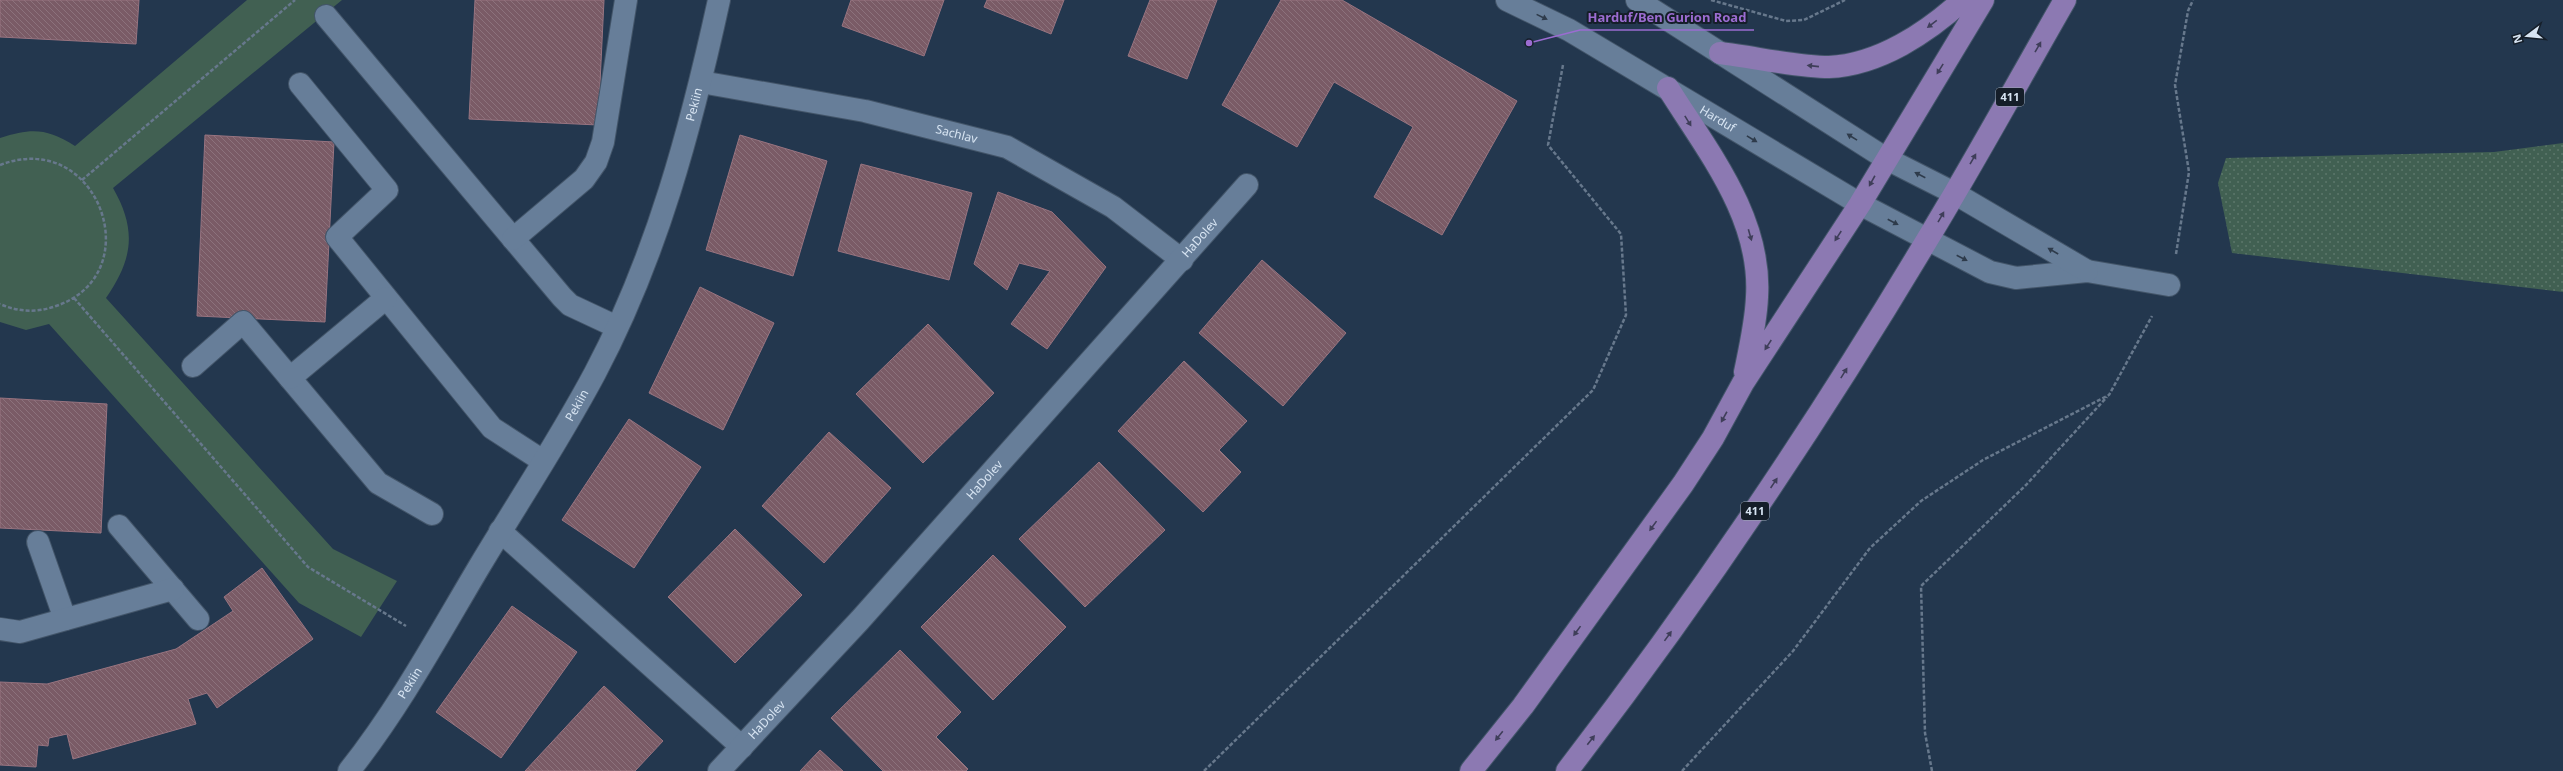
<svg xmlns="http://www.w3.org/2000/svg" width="2563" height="771" viewBox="0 0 2563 771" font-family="'Noto Sans',sans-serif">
	<defs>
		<pattern id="grass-dots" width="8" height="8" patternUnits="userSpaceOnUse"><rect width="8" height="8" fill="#416052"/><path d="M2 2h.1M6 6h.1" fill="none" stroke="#5c776b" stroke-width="1.8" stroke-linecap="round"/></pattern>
		<pattern id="building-back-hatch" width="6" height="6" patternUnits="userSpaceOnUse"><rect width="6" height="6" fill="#7a5b66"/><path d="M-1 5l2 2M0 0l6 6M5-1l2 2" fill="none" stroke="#8c727c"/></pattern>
	</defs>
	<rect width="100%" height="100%" fill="#23374e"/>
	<path fill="url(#grass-dots)" d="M2563,143v149l-331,-39 -14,-70 8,-25 268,-6z"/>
	<path fill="#416052" d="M247,0h95l-229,188c24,42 20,71 -7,110l227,251 64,32 -36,56 -62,-34 -250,-279 -23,6 -26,-8v-184c32,-10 46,-10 75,8z"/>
	<path fill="url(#building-back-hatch)" stroke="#987480" d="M0,0h139l-3,44 -136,-7z
		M475,0h129l-6,125 -129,-6z
		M851,0h93l-20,56 -82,-30z
		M987,0h77l-13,34 -67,-27z
		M1150,0h67l-30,79 -59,-23z
		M1281,0h61l175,101 -75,134 -68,-38 39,-70 -79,-45 -37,65 -75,-42z
		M205,135l129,7 -9,180 -128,-6z
		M740,135l87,26 -34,115 -87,-26z
		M861,164l111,29 -23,87 -111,-29z
		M998,192l54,20 54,55 -59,82 -36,-25 39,-53 -31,-8 -12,27 -33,-26z
		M1262,260l84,73 -63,73 -84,-73z
		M700,287l74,36 -51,107 -74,-37z
		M928,324l66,69 -71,70 -67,-69z
		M1184,361l63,60 -28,29 22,22 -38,40 -85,-81z
		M0,398l107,6 -6,129 -101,-5z
		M629,419l72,48 -67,101 -72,-48z
		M829,432l62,56 -67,75 -62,-57z
		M1099,462l66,68 -80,77 -66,-68z
		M735,529l67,66 -67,68 -67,-66z
		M993,555l73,72 -73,73 -72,-73z
		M262,568l51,71 -96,69 -10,-15 -19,6 8,25 -123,35 -6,-25 -18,4 -1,8 -10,-1 -2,22 -36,-2v-83l47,2 129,-35 57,-38 -9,-14z
		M512,606l65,46 -76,106 -65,-46z
		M900,650l61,62 -25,25 32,32 -2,2h-83l-52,-53z
		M604,686l59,55 -28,30h-110z
		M820,750l23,21h-43z"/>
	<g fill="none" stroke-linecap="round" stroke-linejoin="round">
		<defs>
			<g id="minor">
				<path id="s1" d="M1507,0l62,30 291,174 130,68 26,6 71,-7 82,14"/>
				<path d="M1637,0l248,158 69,35 133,78"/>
				<path d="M326,16l236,281 8,8 47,22"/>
				<path id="s2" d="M701,82l164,29 142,36 106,60 69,53"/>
				<path d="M300,84l87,106 -50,47 155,191 51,33"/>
				<path d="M513,239l71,-60 12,-17 7,-20 23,-142"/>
				<path d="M193,366l50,-44 135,161 54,31"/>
				<path d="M290,378l96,-80"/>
				<path d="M119,526l79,93"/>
				<path d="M500,531l242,216"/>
				<path d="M38,542l27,77"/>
				<path d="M0,629l20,3 153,-43"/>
				<path id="s3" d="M349,771c50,-63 89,-135 130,-204 39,-65 81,-128 116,-194 62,-117 96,-245 124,-373"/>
				<path id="s4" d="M719,771l141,-151 387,-435"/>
			</g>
			<path id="major" d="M1720,53c34,4 76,14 109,14 50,-2 99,-35 134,-67
				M1668,88c40,64 94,130 89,209 -1,25 -7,51 -12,75
				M1471,771l52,-65 160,-222 30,-46 30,-55 117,-179 123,-204
				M1567,771c130,-169 250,-347 360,-531 48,-79 92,-160 138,-240"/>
		</defs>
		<use href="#minor" stroke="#435569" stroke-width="24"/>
		<use href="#major" stroke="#435569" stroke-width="24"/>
		<path stroke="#67788c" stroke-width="2.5" stroke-dasharray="4 2" stroke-linecap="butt" d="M1711,0l75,21 18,-1 41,-20
			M0,165c98,-38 151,109 56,141 -19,7 -38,6 -56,-2
			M82,180l213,-180
			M2176,254l13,-82 -14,-87 13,-74 5,-11
			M74,298l234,269 98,59
			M1204,771l389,-381 33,-75 -5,-81 -73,-89 15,-80
			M1682,771l111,-120 77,-103 51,-47 62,-41 126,-65 43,-79
			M1932,771l-7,-38 -4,-147 105,-101 81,-88"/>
		<use href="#minor" stroke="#677e99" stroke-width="22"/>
		<use href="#major" stroke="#8c79b2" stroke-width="22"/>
	</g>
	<defs><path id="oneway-solid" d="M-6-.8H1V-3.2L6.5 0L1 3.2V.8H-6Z"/></defs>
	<g fill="#2e3b4b">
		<use href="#oneway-solid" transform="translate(1542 17) rotate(26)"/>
		<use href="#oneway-solid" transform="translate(1852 137) rotate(-148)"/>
		<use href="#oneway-solid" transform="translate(1752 139) rotate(31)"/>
		<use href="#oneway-solid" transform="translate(1920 175) rotate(-153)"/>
		<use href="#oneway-solid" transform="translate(1893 222) rotate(28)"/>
		<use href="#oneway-solid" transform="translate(2053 251) rotate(-150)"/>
		<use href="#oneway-solid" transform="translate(1962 258) rotate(27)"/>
	</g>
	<g fill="#3f3e59">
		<use href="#oneway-solid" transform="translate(1932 24) rotate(143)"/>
		<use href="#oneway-solid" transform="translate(2038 47) rotate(-60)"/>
		<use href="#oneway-solid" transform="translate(1813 66) rotate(-174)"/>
		<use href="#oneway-solid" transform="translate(1940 69) rotate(122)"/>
		<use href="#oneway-solid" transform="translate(1688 121) rotate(58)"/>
		<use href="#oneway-solid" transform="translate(1973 159) rotate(-60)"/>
		<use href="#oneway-solid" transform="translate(1872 181) rotate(119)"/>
		<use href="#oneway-solid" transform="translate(1941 217) rotate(-60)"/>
		<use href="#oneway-solid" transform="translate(1750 235) rotate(74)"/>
		<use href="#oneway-solid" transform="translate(1838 236) rotate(123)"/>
		<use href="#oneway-solid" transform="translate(1768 345) rotate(123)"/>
		<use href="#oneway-solid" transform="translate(1844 373) rotate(-58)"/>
		<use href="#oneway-solid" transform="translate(1724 417) rotate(119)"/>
		<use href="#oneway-solid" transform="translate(1774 483) rotate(-56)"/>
		<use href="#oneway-solid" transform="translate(1653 526) rotate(126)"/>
		<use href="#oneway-solid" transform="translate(1577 631) rotate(126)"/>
		<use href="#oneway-solid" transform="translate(1668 636) rotate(-54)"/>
		<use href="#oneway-solid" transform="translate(1499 736) rotate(129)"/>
		<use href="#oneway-solid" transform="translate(1591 740) rotate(-52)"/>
	</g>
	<g text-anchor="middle" stroke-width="4" stroke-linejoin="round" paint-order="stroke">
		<g fill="#151e29" stroke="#9da9b6" stroke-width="1">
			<rect x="1996" y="88" width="28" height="18" rx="3"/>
			<rect x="1741" y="502" width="28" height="18" rx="3"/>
		</g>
		<g font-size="11" font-weight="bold" fill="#d7e4f2">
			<text x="2010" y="101">411</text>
			<text x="1755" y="515">411</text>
		</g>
		<g font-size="12" fill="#d7e4f2" stroke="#151e29">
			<text dy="4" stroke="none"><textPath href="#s3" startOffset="755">Pekiin</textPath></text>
			<text dy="4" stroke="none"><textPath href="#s1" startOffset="242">Harduf</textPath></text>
			<text dy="4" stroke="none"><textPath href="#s2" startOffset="261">Sachlav</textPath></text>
			<text dy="4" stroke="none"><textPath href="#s4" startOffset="718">HaDolev</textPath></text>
			<text dy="4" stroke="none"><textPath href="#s3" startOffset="431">Pekiin</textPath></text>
			<text dy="4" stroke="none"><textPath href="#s4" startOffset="394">HaDolev</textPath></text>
			<text dy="4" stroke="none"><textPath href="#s3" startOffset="107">Pekiin</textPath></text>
			<text dy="4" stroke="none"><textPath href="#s4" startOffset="70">HaDolev</textPath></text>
		</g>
	</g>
	<path fill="none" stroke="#9b6cd1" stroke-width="1.5" d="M1529 43L1580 30H1754"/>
	<circle fill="#9b6cd1" stroke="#151e29" stroke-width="1.5" cx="1529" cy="43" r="4"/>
	<g font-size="13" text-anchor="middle" font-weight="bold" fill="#9b6cd1" stroke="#151e29" stroke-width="4" stroke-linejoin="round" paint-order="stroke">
		<text x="1667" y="22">Harduf/Ben Gurion Road</text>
	</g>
	<g transform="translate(2527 36) rotate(254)" stroke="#151e29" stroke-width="3" paint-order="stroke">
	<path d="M0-3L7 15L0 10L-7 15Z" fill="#d7e4f2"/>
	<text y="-6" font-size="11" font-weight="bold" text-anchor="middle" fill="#d7e4f2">N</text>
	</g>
</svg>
